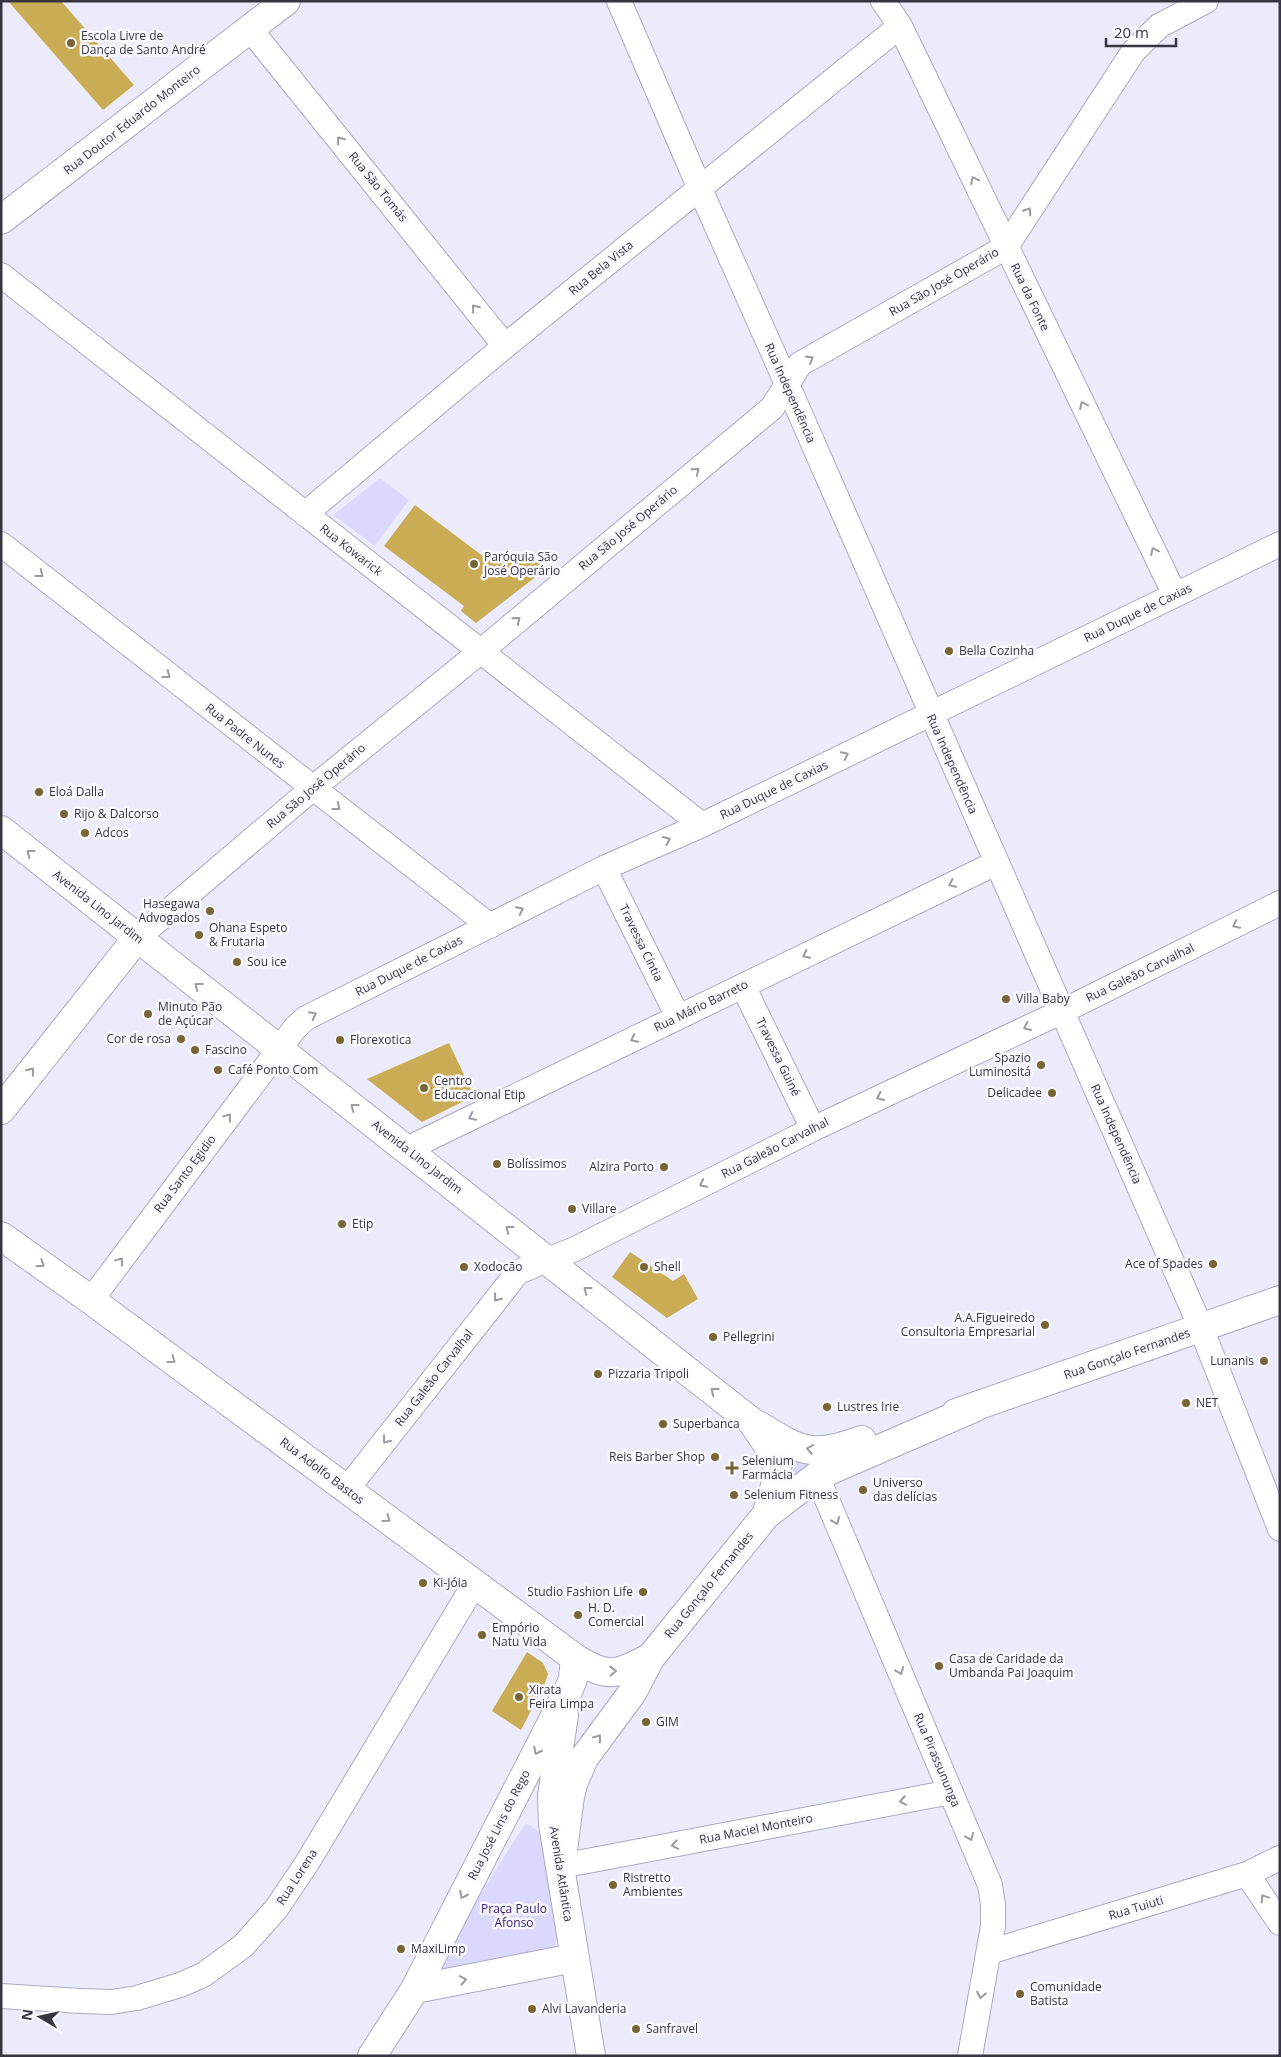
<svg xmlns="http://www.w3.org/2000/svg" width="1281" height="2057" viewBox="0 0 1281 2057" font-family="'Open Sans',sans-serif">
	<rect width="100%" height="100%" fill="#ecebfb"/>
	<path fill="#dbd8fd" d="M380,478l29,22 -34,46 -42,-31z
		M786,1456l31,3 -26,25z
		M525,1824l5,1 10,8 18,102 -4,13 -99,25 -9,-2 -4,-10v-6z"/>
	<path fill="#c9ac53" d="M8,1h53l73,84 -31,25z
		M415,505l73,55 39,-6 19,15 -70,54 -15,-12 3,-5 -80,-60z
		M449,1043l25,53 -52,26 -55,-43z
		M630,1252l43,29 11,-7 14,25 -31,19 -55,-41z
		M527,1652l16,11 5,11 -3,9 -24,47 -29,-19z"/>
	<g fill="none" stroke-linecap="round" stroke-linejoin="round">
		<defs>
			<path id="street" d="M619,1l81,188 87,195 414,944 79,201
				M883,1l17,25 275,569
				M250,29l255,317
				M1,275l701,550
				M305,514l200,-168 395,-320
				M1,544l489,382
				M604,868l74,149
				M137,938l176,-150 167,-136 292,-244 28,-44 206,-117 127,-195 26,-26 47,-25
				M743,986l70,143
				M407,1149l589,-286
				M91,1300l204,-272 11,-10 298,-150 98,-43 578,-281
				M817,1476l173,409 3,20v21l-23,130
				M347,1489l171,-217 57,-23 238,-120 250,-118 217,-108
				M561,1866l390,-74
				M1247,1874l33,49
				M989,1952l258,-78 33,-16
				M1,1996l80,5 30,1 26,-4 43,-13 23,-10 40,-29 33,-37 31,-46 168,-280"/>
			<path id="secondary" d="M1,220l285,-219
				M1,830l751,592c30,43 31,42 14,93
				M1,1110l136,-172
				M1,1236l90,64 484,358c33,21 43,17 76,-1
				M956,1413l324,-113
				M758,1425c44,27 53,33 104,15
				M564,1715l-12,81 1,28 38,232
				M561,1866l9,-70 3,-12 11,-26 48,-65 19,-36 115,-142 51,-39 157,-68
				M415,1989l159,-31
				M372,2056l43,-67 153,-298 5,-12 2,-21"/>
		</defs>
		<use href="#street" stroke="#aba9c2" stroke-width="26"/>
		<use href="#secondary" stroke="#aba9c2" stroke-width="30"/>
		<use href="#street" stroke="#fff" stroke-width="24"/>
		<use href="#secondary" stroke="#fff" stroke-width="28"/>
	</g>
	<defs><path id="oneway-chevron" d="M-2-3.5L2.5 0L-2 3.5" fill="none" stroke-width="1.6" stroke-linecap="round" stroke-linejoin="round" transform="scale(1.25)"/></defs>
	<g stroke="#9b9aa0">
		<use href="#oneway-chevron" transform="translate(340 140) rotate(-129)"/>
		<use href="#oneway-chevron" transform="translate(974 180) rotate(-116)"/>
		<use href="#oneway-chevron" transform="translate(1028 211) rotate(-57)"/>
		<use href="#oneway-chevron" transform="translate(475 308) rotate(-129)"/>
		<use href="#oneway-chevron" transform="translate(810 359) rotate(-30)"/>
		<use href="#oneway-chevron" transform="translate(1083 405) rotate(-116)"/>
		<use href="#oneway-chevron" transform="translate(696 471) rotate(-40)"/>
		<use href="#oneway-chevron" transform="translate(1154 551) rotate(-116)"/>
		<use href="#oneway-chevron" transform="translate(40 574) rotate(38)"/>
		<use href="#oneway-chevron" transform="translate(517 620) rotate(-40)"/>
		<use href="#oneway-chevron" transform="translate(167 675) rotate(38)"/>
		<use href="#oneway-chevron" transform="translate(845 755) rotate(-26)"/>
		<use href="#oneway-chevron" transform="translate(337 807) rotate(38)"/>
		<use href="#oneway-chevron" transform="translate(667 840) rotate(-24)"/>
		<use href="#oneway-chevron" transform="translate(30 853) rotate(-142)"/>
		<use href="#oneway-chevron" transform="translate(952 884) rotate(154)"/>
		<use href="#oneway-chevron" transform="translate(520 910) rotate(-27)"/>
		<use href="#oneway-chevron" transform="translate(1236 925) rotate(154)"/>
		<use href="#oneway-chevron" transform="translate(806 955) rotate(154)"/>
		<use href="#oneway-chevron" transform="translate(198 986) rotate(-142)"/>
		<use href="#oneway-chevron" transform="translate(313 1015) rotate(-27)"/>
		<use href="#oneway-chevron" transform="translate(1027 1027) rotate(155)"/>
		<use href="#oneway-chevron" transform="translate(634 1039) rotate(154)"/>
		<use href="#oneway-chevron" transform="translate(31 1071) rotate(-52)"/>
		<use href="#oneway-chevron" transform="translate(880 1097) rotate(155)"/>
		<use href="#oneway-chevron" transform="translate(354 1107) rotate(-142)"/>
		<use href="#oneway-chevron" transform="translate(228 1117) rotate(-53)"/>
		<use href="#oneway-chevron" transform="translate(472 1117) rotate(154)"/>
		<use href="#oneway-chevron" transform="translate(703 1184) rotate(153)"/>
		<use href="#oneway-chevron" transform="translate(509 1229) rotate(-142)"/>
		<use href="#oneway-chevron" transform="translate(120 1261) rotate(-53)"/>
		<use href="#oneway-chevron" transform="translate(41 1264) rotate(35)"/>
		<use href="#oneway-chevron" transform="translate(587 1290) rotate(-142)"/>
		<use href="#oneway-chevron" transform="translate(497 1298) rotate(128)"/>
		<use href="#oneway-chevron" transform="translate(172 1360) rotate(36)"/>
		<use href="#oneway-chevron" transform="translate(714 1391) rotate(-142)"/>
		<use href="#oneway-chevron" transform="translate(386 1440) rotate(128)"/>
		<use href="#oneway-chevron" transform="translate(810 1449) rotate(-169)"/>
		<use href="#oneway-chevron" transform="translate(387 1519) rotate(36)"/>
		<use href="#oneway-chevron" transform="translate(836 1521) rotate(67)"/>
		<use href="#oneway-chevron" transform="translate(613 1671) rotate(-1)"/>
		<use href="#oneway-chevron" transform="translate(900 1671) rotate(67)"/>
		<use href="#oneway-chevron" transform="translate(598 1738) rotate(-53)"/>
		<use href="#oneway-chevron" transform="translate(537 1751) rotate(117)"/>
		<use href="#oneway-chevron" transform="translate(903 1801) rotate(169)"/>
		<use href="#oneway-chevron" transform="translate(970 1837) rotate(67)"/>
		<use href="#oneway-chevron" transform="translate(675 1845) rotate(169)"/>
		<use href="#oneway-chevron" transform="translate(463 1895) rotate(117)"/>
		<use href="#oneway-chevron" transform="translate(1264 1898) rotate(-124)"/>
		<use href="#oneway-chevron" transform="translate(463 1980) rotate(-11)"/>
		<use href="#oneway-chevron" transform="translate(981 1995) rotate(101)"/>
	</g>
	<g fill="#776634" stroke="#faf9ff" stroke-width="2">
		<circle cx="71" cy="43" r="5"/>
		<circle cx="474" cy="564" r="5"/>
		<circle cx="949" cy="651" r="5"/>
		<circle cx="39" cy="792" r="5"/>
		<circle cx="64" cy="814" r="5"/>
		<circle cx="85" cy="833" r="5"/>
		<circle cx="210" cy="911" r="5"/>
		<circle cx="199" cy="935" r="5"/>
		<circle cx="237" cy="962" r="5"/>
		<circle cx="1006" cy="999" r="5"/>
		<circle cx="148" cy="1014" r="5"/>
		<circle cx="181" cy="1039" r="5"/>
		<circle cx="340" cy="1040" r="5"/>
		<circle cx="195" cy="1050" r="5"/>
		<circle cx="1041" cy="1065" r="5"/>
		<circle cx="218" cy="1070" r="5"/>
		<circle cx="424" cy="1088" r="5"/>
		<circle cx="1052" cy="1093" r="5"/>
		<circle cx="497" cy="1164" r="5"/>
		<circle cx="664" cy="1167" r="5"/>
		<circle cx="572" cy="1209" r="5"/>
		<circle cx="342" cy="1224" r="5"/>
		<circle cx="1213" cy="1264" r="5"/>
		<circle cx="464" cy="1267" r="5"/>
		<circle cx="644" cy="1267" r="5"/>
		<circle cx="1045" cy="1325" r="5"/>
		<circle cx="713" cy="1337" r="5"/>
		<circle cx="1264" cy="1361" r="5"/>
		<circle cx="598" cy="1374" r="5"/>
		<circle cx="1186" cy="1403" r="5"/>
		<circle cx="827" cy="1407" r="5"/>
		<circle cx="663" cy="1424" r="5"/>
		<circle cx="715" cy="1457" r="5"/>
		<path d="M729.5 1460.5h5v5h5v5h-5v5h-5v-5h-5v-5h5z"/>
		<circle cx="863" cy="1490" r="5"/>
		<circle cx="734" cy="1495" r="5"/>
		<circle cx="423" cy="1583" r="5"/>
		<circle cx="643" cy="1592" r="5"/>
		<circle cx="578" cy="1615" r="5"/>
		<circle cx="482" cy="1635" r="5"/>
		<circle cx="939" cy="1666" r="5"/>
		<circle cx="519" cy="1697" r="5"/>
		<circle cx="646" cy="1722" r="5"/>
		<circle cx="613" cy="1885" r="5"/>
		<circle cx="401" cy="1949" r="5"/>
		<circle cx="1020" cy="1994" r="5"/>
		<circle cx="532" cy="2009" r="5"/>
		<circle cx="636" cy="2029" r="5"/>
	</g>
	<g text-anchor="middle" stroke-width="5" stroke-linejoin="round" paint-order="stroke">
		<g font-size="12" fill="#373640" stroke="#faf9ff" text-anchor="start">
			<text x="81" y="40">Escola Livre de<tspan x="81" dy="14">Dança de Santo André</tspan></text>
			<text x="484" y="561">Paróquia São<tspan x="484" dy="14">José Operário</tspan></text>
			<text x="959" y="655">Bella Cozinha</text>
			<text x="49" y="796">Eloá Dalla</text>
			<text x="74" y="818">Rijo &amp; Dalcorso</text>
			<text x="95" y="837">Adcos</text>
			<text x="200" y="908" text-anchor="end">Hasegawa<tspan x="200" dy="14">Advogados</tspan></text>
			<text x="209" y="932">Ohana Espeto<tspan x="209" dy="14">&amp; Frutaria</tspan></text>
			<text x="247" y="966">Sou ice</text>
			<text x="1016" y="1003">Villa Baby</text>
			<text x="158" y="1011">Minuto Pão<tspan x="158" dy="14">de Açúcar</tspan></text>
			<text x="171" y="1043" text-anchor="end">Cor de rosa</text>
			<text x="350" y="1044">Florexotica</text>
			<text x="205" y="1054">Fascino</text>
			<text x="1031" y="1062" text-anchor="end">Spazio<tspan x="1031" dy="14">Luminositá</tspan></text>
			<text x="228" y="1074">Café Ponto Com</text>
			<text x="434" y="1085">Centro<tspan x="434" dy="14">Educacional Etip</tspan></text>
			<text x="1042" y="1097" text-anchor="end">Delicadee</text>
			<text x="507" y="1168">Bolíssimos</text>
			<text x="654" y="1171" text-anchor="end">Alzira Porto</text>
			<text x="582" y="1213">Villare</text>
			<text x="352" y="1228">Etip</text>
			<text x="1203" y="1268" text-anchor="end">Ace of Spades</text>
			<text x="474" y="1271">Xodocão</text>
			<text x="654" y="1271">Shell</text>
			<text x="1035" y="1322" text-anchor="end">A.A.Figueiredo<tspan x="1035" dy="14">Consultoria Empresarial</tspan></text>
			<text x="723" y="1341">Pellegrini</text>
			<text x="1254" y="1365" text-anchor="end">Lunanis</text>
			<text x="608" y="1378">Pizzaria Tripoli</text>
			<text x="1196" y="1407">NET</text>
			<text x="837" y="1411">Lustres Irie</text>
			<text x="673" y="1428">Superbanca</text>
			<text x="705" y="1461" text-anchor="end">Reis Barber Shop</text>
			<text x="742" y="1465">Selenium<tspan x="742" dy="14">Farmácia</tspan></text>
			<text x="873" y="1487">Universo<tspan x="873" dy="14">das delícias</tspan></text>
			<text x="744" y="1499">Selenium Fitness</text>
			<text x="433" y="1587">Ki-Jóia</text>
			<text x="633" y="1596" text-anchor="end">Studio Fashion Life</text>
			<text x="588" y="1612">H. D.<tspan x="588" dy="14">Comercial</tspan></text>
			<text x="492" y="1632">Empório<tspan x="492" dy="14">Natu Vida</tspan></text>
			<text x="949" y="1663">Casa de Caridade da<tspan x="949" dy="14">Umbanda Pai Joaquim</tspan></text>
			<text x="529" y="1694">Xirata<tspan x="529" dy="14">Feira Limpa</tspan></text>
			<text x="656" y="1726">GIM</text>
			<text x="623" y="1882">Ristretto<tspan x="623" dy="14">Ambientes</tspan></text>
			<text x="411" y="1953">MaxiLimp</text>
			<text x="1030" y="1991">Comunidade<tspan x="1030" dy="14">Batista</tspan></text>
			<text x="542" y="2013">Alvi Lavanderia</text>
			<text x="646" y="2033">Sanfravel</text>
		</g>
		<g font-size="12" fill="#373640" stroke="#faf9ff">
			<text transform="translate(132 120) rotate(-38)" y="4">Rua Doutor Eduardo Monteiro</text>
			<text transform="translate(378 187) rotate(51)" y="4">Rua São Tomás</text>
			<text transform="translate(601 268) rotate(-39)" y="4">Rua Bela Vista</text>
			<text transform="translate(944 282) rotate(-30)" y="4">Rua São José Operário</text>
			<text transform="translate(1030 297) rotate(64)" y="4">Rua da Fonte</text>
			<text transform="translate(790 393) rotate(66)" y="4">Rua Independência</text>
			<text transform="translate(628 528) rotate(-40)" y="4">Rua São José Operário</text>
			<text transform="translate(351 550) rotate(38)" y="4">Rua Kowarick</text>
			<text transform="translate(1138 613) rotate(-26)" y="4">Rua Duque de Caxias</text>
			<text transform="translate(245 736) rotate(38)" y="4">Rua Padre Nunes</text>
			<text transform="translate(952 764) rotate(66)" y="4">Rua Independência</text>
			<text transform="translate(316 786) rotate(-40)" y="4">Rua São José Operário</text>
			<text transform="translate(774 790) rotate(-26)" y="4">Rua Duque de Caxias</text>
			<text transform="translate(98 907) rotate(38)" y="4">Avenida Lino Jardim</text>
			<text transform="translate(641 943) rotate(64)" y="4">Travessa Cíntia</text>
			<text transform="translate(409 966) rotate(-27)" y="4">Rua Duque de Caxias</text>
			<text transform="translate(1140 973) rotate(-26)" y="4">Rua Galeão Carvalhal</text>
			<text transform="translate(701 1006) rotate(-26)" y="4">Rua Mário Barreto</text>
			<text transform="translate(778 1057) rotate(64)" y="4">Travessa Guiné</text>
			<text transform="translate(1116 1134) rotate(66)" y="4">Rua Independência</text>
			<text transform="translate(775 1148) rotate(-27)" y="4">Rua Galeão Carvalhal</text>
			<text transform="translate(417 1157) rotate(38)" y="4">Avenida Lino Jardim</text>
			<text transform="translate(185 1174) rotate(-53)" y="4">Rua Santo Egidio</text>
			<text transform="translate(1127 1354) rotate(-19)" y="4">Rua Gonçalo Fernandes</text>
			<text transform="translate(434 1378) rotate(-52)" y="4">Rua Galeão Carvalhal</text>
			<text transform="translate(322 1471) rotate(37)" y="4">Rua Adolfo Bastos</text>
			<text transform="translate(709 1585) rotate(-51)" y="4">Rua Gonçalo Fernandes</text>
			<text transform="translate(937 1760) rotate(67)" y="4">Rua Pirassununga</text>
			<text transform="translate(499 1825) rotate(-63)" y="4">Rua José Lins do Rego</text>
			<text transform="translate(756 1829) rotate(-11)" y="4">Rua Maciel Monteiro</text>
			<text transform="translate(561 1874) rotate(81)" y="4">Avenida Atlântica</text>
			<text transform="translate(297 1877) rotate(-57)" y="4">Rua Lorena</text>
			<text transform="translate(1136 1908) rotate(-17)" y="4">Rua Tuiuti</text>
		</g>
		<g font-size="12" fill="#341873" stroke="#faf9ff">
			<text x="514" y="1913">Praça Paulo<tspan x="514" dy="14">Afonso</tspan></text>
		</g>
	</g>
	<rect width="1281" height="2057" fill="none" stroke="#373640" stroke-width="5"/>
	<g transform="translate(40 2017) rotate(279)" stroke="#faf9ff" stroke-width="4" paint-order="stroke">
	<path d="M0-4L9 19L0 12L-9 19Z" fill="#373640"/>
	<text y="-8" font-size="14" font-weight="bold" text-anchor="middle" fill="#373640">N</text>
	</g>
	<path d="M1106 38v8h70v-8" fill="none" stroke="#373640" stroke-width="2.5"/>
	<text x="1114" y="38" font-size="15" fill="#373640" stroke="#faf9ff" stroke-width="4" paint-order="stroke">20 m</text>
</svg>
